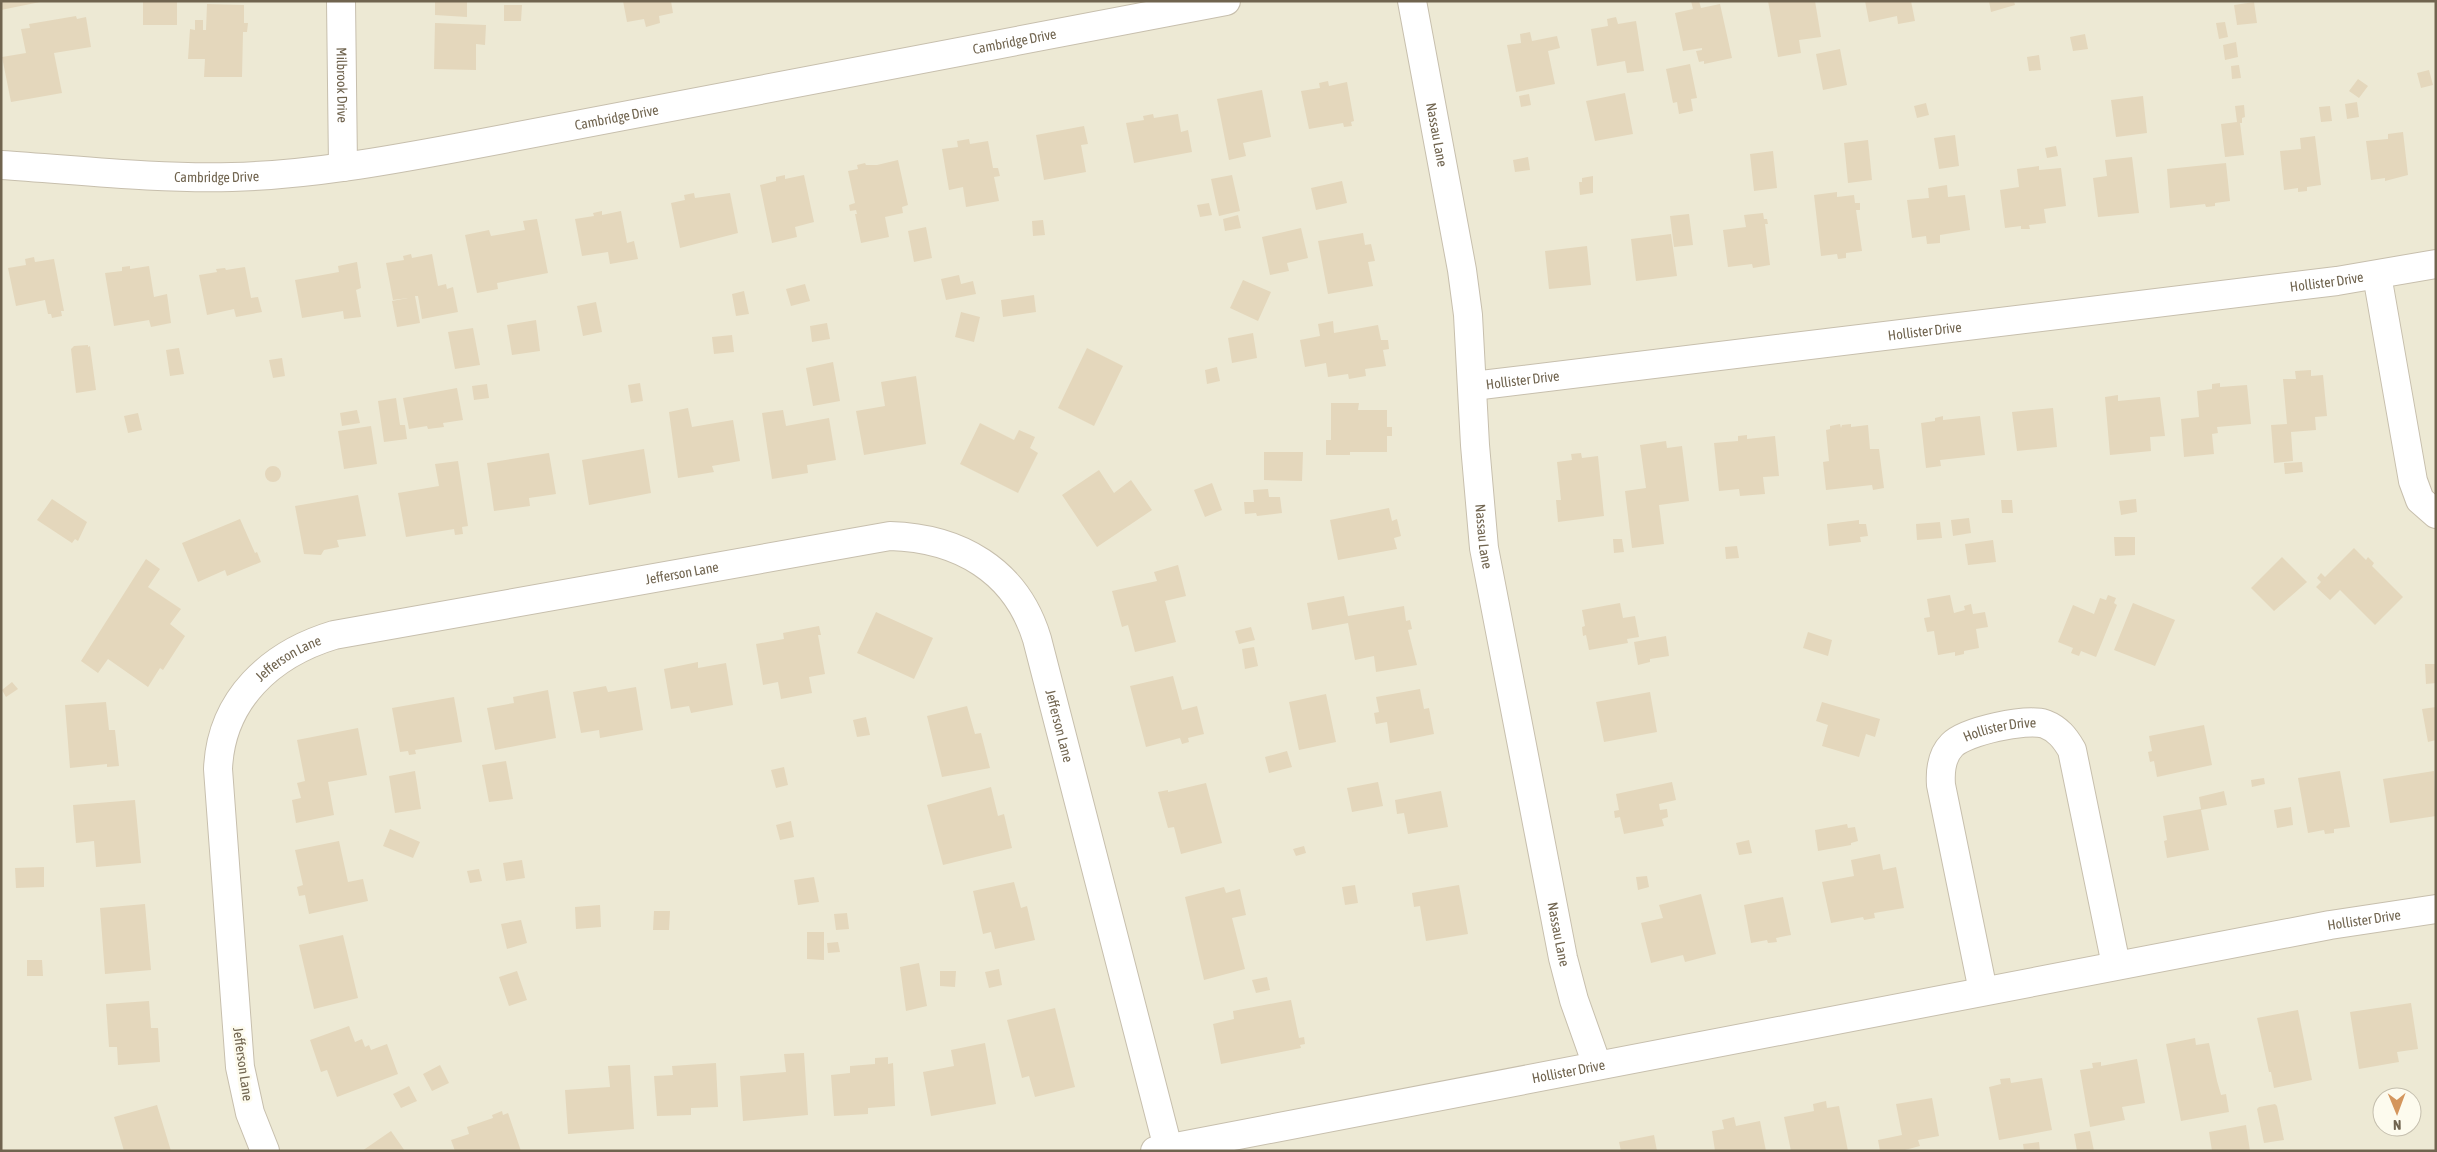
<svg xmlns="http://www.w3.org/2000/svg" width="2437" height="1152" viewBox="0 0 2437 1152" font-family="'Asap Condensed',sans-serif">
	<rect width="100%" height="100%" fill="#faf7e8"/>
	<path fill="#ede9d4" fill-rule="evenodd" d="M1,1h2435v1150h-2435zM2382,1097h30v30h-30z"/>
	<path fill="#e4d7bc" d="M1,1h39v1l-39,8z
		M143,1h34v24h-34z
		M623,1h48l2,12 -14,3 1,7 -14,4 -2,-8 -17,3z
		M1691,1h8l2,7 19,-4 12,54 -28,6v-3l-5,1 -3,-11 6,-1v-2l-19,3 -8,-38 18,-4z
		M1768,1h47l6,36 -22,3 2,13 -23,4z
		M1865,1h46l4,20 -17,3 -1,-8 -28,6z
		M1989,1h25l1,4 -24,7z
		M435,2h32v15l-32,-2z
		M2254,2l3,21 -20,2 -3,-20z
		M207,4l37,1v18h4l-1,9h-4l-1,45h-38l1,-18h-17l2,-30 5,1v-10h8v10h3z
		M504,5h18l-1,16h-17z
		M76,16l1,3 9,-2 5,30 -37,6 8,40 -51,9 -9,-45 24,-4 -5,-24 9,-1 -1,-4z
		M1616,17l2,7 18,-3 8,50 -17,2 -2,-12 -28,5 -6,-37 17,-3 -1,-7z
		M2225,22l3,15 -9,2 -3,-16z
		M435,23l51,2 -1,20 -9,-1v26l-42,-1z
		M1530,32l2,9 25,-5 3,12 -12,3 7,33 -39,8 -9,-47 14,-2 -1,-9z
		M2085,34l3,15 -15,2 -3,-14z
		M2236,42l2,15 -13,3 -2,-15z
		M1840,49l7,36 -24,5 -7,-36z
		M2039,55l2,15 -12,1 -2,-14z
		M1690,64l7,34 -6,1 2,12 -14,3 -2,-12 -4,1 -7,-34z
		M2239,65l2,13 -9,1 -1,-13z
		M2429,70l4,15 -12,3 -4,-15z
		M2358,79l10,7 -9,12 -10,-7z
		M1328,81l1,5 18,-4 7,39 -3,1 1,4 -8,1 -1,-4 -34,6 -8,-38 19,-3 -1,-5z
		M1262,90l9,47 -28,6 3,13 -17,4 -12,-61z
		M1625,93l8,41 -38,7 -9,-40z
		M1529,94l2,11 -10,2 -2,-11z
		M2143,96l4,37 -31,4 -5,-37z
		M2357,102l2,15 -12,2 -2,-15z
		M1926,103l3,12 -12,3 -3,-12z
		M2244,105l1,12 -3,1v5h-2l4,32 -19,2 -4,-33 16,-2 -2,-16z
		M2330,106l2,15 -11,1 -2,-15z
		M1153,114l1,4 24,-4 3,18 7,-2 4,22 -58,11 -8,-40 18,-3 -1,-4z
		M1084,126l4,18 -7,1 5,27 -42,8 -8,-45z
		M2403,132l5,43 -23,6v-3l-14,2 -5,-39 22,-2v-5z
		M1955,135l4,31 -20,3 -5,-31z
		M2315,136l6,49 -14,2v4l-9,1v-4l-14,2 -4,-39 21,-2 -1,-11z
		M969,139l1,5 18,-3 5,27h5l2,8 -6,1 5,24 -33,6 -3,-20 -14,3 -7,-41 16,-2 -1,-6z
		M1868,140l4,40 -24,3 -4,-40z
		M2056,146l2,10 -11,2 -2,-10z
		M1773,151l4,37 -23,3 -4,-37z
		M1528,157l2,13 -15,2 -2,-12z
		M2132,157l7,56 -41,4 -5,-39 14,-2 -2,-16z
		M898,160l10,45 -6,2 1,6 -18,4 4,20 -28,6 -6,-29h2l-1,-4 -6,1 -1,-6 6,-2 -7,-32 10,-2 -1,-4 8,-2 1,2h11z
		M2226,163l4,38 -15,2v3l-9,1 -1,-3 -35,4 -3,-39z
		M2039,166v4l22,-2 5,38 -22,3 2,14 -17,2 1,4h-9v-3l-16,2 -5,-38 19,-3 -2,-18z
		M785,175v4l19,-4 10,47 -19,5 2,10 -25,6 -12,-58 16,-4v-4z
		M1232,175l8,36 -21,5 -8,-37z
		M1593,176v17l-13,2 -1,-13h3v-4z
		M1342,181l5,22 -31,7 -5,-22z
		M1947,185l1,12 17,-2 5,35 -30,5v8l-13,1 -1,-8 -14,2 -5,-38 22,-2 -1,-10z
		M1837,192v5l17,-2 1,8h5v7h-4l6,41 -16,2v5l-8,1 -1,-5 -16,2 -7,-61z
		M694,193l1,5 35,-5 8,40 -58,15 -9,-45 14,-3 -1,-5z
		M1209,203l3,12 -12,2 -3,-12z
		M602,211v4l19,-4 6,32 7,-2 4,18 -28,5 -2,-12 -26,4 -7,-37 19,-3 -1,-3z
		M1763,213l1,6h3l1,5h-3l5,41 -17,3 -1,-4 -24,3 -5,-37 23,-3 -2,-12z
		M1689,214l4,31 -19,2 -4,-31z
		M1238,215l3,13 -16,3 -2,-12z
		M537,219l11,54 -51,10 1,6 -21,4 -12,-58 24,-5 2,6 34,-6 -2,-9z
		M1043,220l2,15 -12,1 -1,-15z
		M926,227l6,31 -18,4 -6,-31z
		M1301,228l7,30 -21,5 2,8 -19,4 -8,-38z
		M1363,233l2,12 6,-1 4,17 -7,1 5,24 -45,8 -10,-53z
		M1671,234l6,42 -41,5 -5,-42z
		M1587,246l4,39 -42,4 -4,-38z
		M411,254l1,4 20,-4 6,32 8,-2 1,5 6,-2 5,25 -36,7 -4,-23h-3l5,27 -23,4 -5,-26 16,-3 -15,2 -7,-37 18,-3 -1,-4z
		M34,257l1,5 19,-3 10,52h-3l1,5 -10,2 -1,-4h-3l-3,-14 -29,6 -8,-38 18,-3 -1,-6z
		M357,262l4,26 -5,2 5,27 -17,2 -1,-8 -41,7 -7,-38 44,-8 -1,-6z
		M130,266v3l19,-3 5,31 13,-3 4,29 -20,4 -2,-7 -35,6 -9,-53 17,-2v-4z
		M245,267l6,31 7,-1 4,15 -26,5 -2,-8 -27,6 -8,-40 18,-3 -1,-3 9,-1 1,2z
		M959,275l2,9 12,-3 3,13 -30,6 -5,-21z
		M1243,280l28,12 -13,29 -28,-13z
		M805,284l5,17 -19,5 -5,-17z
		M744,291l5,23 -13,2 -4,-22z
		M1034,295l2,17 -33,5 -2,-17z
		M596,302l6,30 -19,4 -6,-30z
		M961,312l19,5 -6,25 -19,-5z
		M536,320l4,31 -28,4 -5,-30z
		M1333,321l1,12 44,-8 3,15h7l1,9 -6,1 3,16 -21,3 1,7 -17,3 -1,-5 -20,3 -2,-14 -21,4 -5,-27 20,-4 -2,-12z
		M827,323l3,16 -18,3 -2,-16z
		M473,328l7,37 -25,4 -7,-37z
		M1253,333l4,25 -25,5 -4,-25z
		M732,335l2,17 -20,2 -2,-17z
		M88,345v2l2,-1 6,44 -20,3 -5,-44 3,-3z
		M179,348l5,26 -14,2 -4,-26z
		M1087,348l36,18 -29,60 -36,-18z
		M282,358l3,18 -12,2 -4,-18z
		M833,362l7,39 -27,5 -7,-38z
		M1217,367l3,14 -13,3 -2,-14z
		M2311,370v6l12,-1 4,41 -12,1 1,13 -25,2 2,29 -19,2 -3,-38 16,-1 -4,-45h13l-1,-8z
		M916,376l10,68 -62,11 -8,-44 29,-5 -4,-24z
		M640,383l3,18 -12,2 -3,-18z
		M2220,383v4l27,-2 4,39 -34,3 1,6 -6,1 2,20 -30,3 -3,-38 18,-2 -2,-26 15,-2v-5z
		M487,384l2,14 -15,2 -2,-14z
		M457,388l6,32 -20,3 1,4 -16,2 -1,-3 -18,3 -6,-31z
		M2118,395v6l42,-4 5,39 -15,1 1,14 -41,4 -5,-58z
		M396,398l4,27h5l2,14 -23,3 -6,-41z
		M1331,403h28l-1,7h29v17h5v9h-5v16h-37v3h-24v-15h5z
		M688,408l4,19 41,-7 7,41 -28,5 2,6 -36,6 -9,-66z
		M2053,408l4,39 -40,4 -5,-39z
		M357,410l3,13 -18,3 -2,-13z
		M783,410l3,16 43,-8 7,42 -29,5 1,8 -36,6 -10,-66z
		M138,413l4,17 -14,3 -4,-17z
		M1943,416v4l37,-4 5,39 -45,5 1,6 -15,2 -5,-45 14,-2v-3z
		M980,423l34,17 5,-10 16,7 -5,11 8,5 -20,40 -58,-29z
		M1840,424l1,4 1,-3 9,-1v3l17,-2 2,24h9l5,39 -11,2 -1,-5 -46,5 -3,-28 6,-1 -3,-31 4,-1v-3z
		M371,426l6,38 -33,5 -6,-38z
		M1747,435v4l28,-3 4,40 -16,1 2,17 -25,2 -1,-7 -20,2 -5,-48 24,-2v-5z
		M1666,441l1,7 15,-2 7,55 -30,4 5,39 -32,4 -7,-57 21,-3 -6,-43z
		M644,449l7,44 -62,12 -7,-45z
		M1264,452h39l-1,29 -38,-1z
		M549,453l7,41 -27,4 1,8 -36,5 -7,-48z
		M1581,453l1,5 16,-2 6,60 -46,6 -2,-22h5l-4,-38 15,-2 -1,-6z
		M458,461l10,65 -6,1 1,7 -8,1 -1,-6 -48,8 -8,-44 41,-7 -4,-22z
		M2302,462l1,10 -18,2 -1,-11z
		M265 474a8 8 0 1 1 16 0a8 8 0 1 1-16 0Z
		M1099,470l15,23 17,-13 21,30 -55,37 -35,-52z
		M1212,483l10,27 -17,7 -11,-27z
		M1268,489l1,8h11l2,16 -25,3 -1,-3 -11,1 -1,-12h10l-1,-12z
		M358,495l8,41 -29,4 2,7 -15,3 -3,5 -17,-1 -9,-48z
		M52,499l35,23 -9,19 -3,-2 -3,4 -35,-23z
		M2136,499l1,13 -16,3 -2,-14z
		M2001,500h11l1,13h-11z
		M1389,508l3,13 5,-2 4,17 -7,2 3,11 -59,11 -8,-40z
		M1969,518l2,15 -18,3 -2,-16z
		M240,519l15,34 2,-1 4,10 -34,14 -2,-6 -27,12 -16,-39z
		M1859,520v4h7l2,12 -8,1 1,5 -32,4 -2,-22z
		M1940,522l2,16 -25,2 -1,-16z
		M2114,537h21v18l-20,1z
		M1613,539h9l2,13 -10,1z
		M1993,540l3,22 -28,3 -3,-21z
		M1737,546l2,12 -13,1 -1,-12z
		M2354,548l12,12 2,-3 6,6 -2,3 31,31 -28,28 -35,-35 -10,10 -14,-13 5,-5 -4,-4 4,-5 4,4z
		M2282,557l25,25 -33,29 -23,-23z
		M146,559l14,10 -12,18 33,22 -11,15 15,12 -22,34 -3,-2 -12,19 -40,-28 -10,14 -17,-12z
		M1178,565l8,31 -21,5 11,41 -41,10 -7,-27 -6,2 -10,-36 45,-10 -3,-9z
		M1950,595l4,18 11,-3 -1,-4 7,-2 2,10 12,-2 3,15 -12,2 3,19 -15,3v3l-9,2v-4l-17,3 -4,-24 -7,1 -3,-14 6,-1 -3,-18z
		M2108,595l8,3 -2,5 3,2 -21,52 -15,-6 -2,5 -8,-3 2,-5 -15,-6 15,-37 21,9 6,-16 6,2z
		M1344,596l4,20 56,-10 2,15 4,-1 2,9 -4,1 9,35 -41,7 -2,-16 -19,4 -7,-37 -36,7 -5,-27z
		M1620,603l3,15 12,-2 4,21 -12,2 1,4 -39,7 -3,-15 -3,1 -1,-9 3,-1 -3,-16z
		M2133,603l42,17 -20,46 -41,-16z
		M876,612l57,26 -19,41 -57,-26z
		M819,626l2,9h-3l7,39 -16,3 3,16 -31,6 -3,-17 -15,3 -7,-41 28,-5 -1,-6z
		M1251,627l4,13 -16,4 -4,-13z
		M1808,632l24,8 -4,16 -25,-8z
		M1666,636l3,20 -19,3v3l-12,3 -4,-23z
		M1254,647l4,19 -13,3 -3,-20z
		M698,662v6l28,-5 7,42 -42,8 -2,-7 -18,3 -7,-40z
		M2425,664h11v19l-10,1z
		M1173,676l9,34 15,-4 7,28 -16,4 1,4 -7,2 -2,-6 -34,9 -16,-61z
		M12,682l6,7 -12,8 -4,-7z
		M606,686l2,6 28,-5 7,43 -43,8 -1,-8 -18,3 -8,-41z
		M1420,689l4,20 5,-1 5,26 -44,9 -3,-21 -11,2 -2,-11 5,-1 -3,-15z
		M548,690l8,48 -61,12 -8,-42 27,-5 -1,-6z
		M1650,692l7,40 -53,10 -8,-40z
		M1326,694l10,48 -37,8 -10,-48z
		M454,697l8,45 -47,8 1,4 -7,1 -1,-4 -8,1 -8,-44z
		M106,702l3,28h6l4,36 -12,1v-3l-37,4 -5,-63z
		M1822,702l58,17 -5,18 -9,-3 -7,23 -37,-11 6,-21 -12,-4z
		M967,706l8,28 6,-1 9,35 -48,9 -15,-61z
		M2436,707v33l-8,2 -6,-33z
		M866,717l4,18 -13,2 -4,-17z
		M2204,725l8,40 -55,12 -3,-16 -4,1 -2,-10 4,-1 -3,-15z
		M358,728l9,47 -39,7 6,33 -38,8 -4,-23 9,-2 -4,-15 8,-2 -8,-41z
		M1287,751l5,16 -23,6 -4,-16z
		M506,761l7,38 -24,3 -7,-37z
		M784,767l4,18 -12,3 -5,-18z
		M415,771l6,38 -26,4 -6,-37z
		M2340,771l10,56 -16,2v4l-9,1 -1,-4 -16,3 -10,-55z
		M2434,771l2,45 -46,7 -7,-44z
		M2264,778l1,6 -13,3 -1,-7z
		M1378,782l5,24 -31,6 -5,-24z
		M1672,782l4,18 -17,4 1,6 7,-1 1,8 -6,2 2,7 -40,8 -4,-17 -5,1 -1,-7 5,-1 -3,-16z
		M1206,783l16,60 -41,11 -7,-27 -6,1 -10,-36 10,-2v2z
		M991,787l7,29 6,-2 8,34 -69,17 -16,-60z
		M1441,791l7,36 -40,7 -4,-21 -7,1 -2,-14z
		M2224,791l3,14 -26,5 8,40 -42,8 -3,-17 3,-1 -4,-24 38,-7 -2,-12z
		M135,800l6,63 -45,4 -2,-26 -18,2 -3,-38z
		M2291,807l2,18 -16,3 -3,-18z
		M791,821l3,16 -14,3 -4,-15z
		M1847,824l1,4 7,-1 3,14 -7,2v2l-33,6 -3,-21z
		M390,829l30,13 -7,16 -30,-12z
		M1749,840l3,13 -13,2 -3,-12z
		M339,841l9,41 15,-3 5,22 -59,13 -4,-19 -6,1 -2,-9 6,-2 -8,-35z
		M1304,846l2,7 -10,3 -3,-7z
		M1880,854l3,16 13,-3 8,41 -30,5 1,5 -11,2 -1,-3 -32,6 -9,-41 32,-6 -3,-16z
		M522,860l3,18 -19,3 -3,-18z
		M44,867v20l-28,1 -1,-20z
		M479,869l3,12 -12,2 -3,-12z
		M1647,876l2,11 -11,3 -2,-13z
		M814,877l5,25 -21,3 -4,-25z
		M1014,882l7,26 6,-2 8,34 -40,9 -4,-17 -8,2 -10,-43z
		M1355,885l3,18 -13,2 -3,-18z
		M1459,885l9,49 -42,7 -6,-35 -6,1 -2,-14z
		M1224,887l2,6 14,-4 6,26 -14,3 13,51 -41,11 -19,-83z
		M1701,894l15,60 -31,8 -2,-7 -32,8 -10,-40 22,-5 -4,-13z
		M1783,897l8,38 -15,3 1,4 -9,1 -1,-3 -16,3 -7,-38z
		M145,904l6,66 -46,4 -5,-66z
		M600,905l1,22 -25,2 -1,-22z
		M654,911h16l-1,19h-16z
		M847,913l2,16 -13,1 -2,-16z
		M521,920l6,23 -20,6 -6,-25z
		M807,932h17v28l-17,-1z
		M343,935l15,63 -44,11 -15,-64z
		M838,942l2,10 -12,1 -1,-10z
		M27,960h15l1,16h-16z
		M919,963l8,43 -21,5 -6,-44z
		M999,969l3,16 -13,3 -4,-16z
		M517,971l10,29 -18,6 -10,-29z
		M940,971h16l-1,16 -15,-1z
		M1267,977l3,13 -14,3 -4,-13z
		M1291,1000l8,38 5,-1 1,7 -5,1 1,3 -80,16 -8,-40 21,-5 -1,-8z
		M149,1001l2,27h7l2,34 -42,3 -1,-18h-8l-3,-43z
		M2411,1003l7,46 -21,3 2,10 -40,7 -9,-57z
		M1055,1008l20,79 -40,10 -6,-21 -7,2 -15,-58z
		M2298,1010l14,70 -38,8 -3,-16h-2l-12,-54z
		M349,1026l6,16 7,-3 3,8 4,-2 2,5 16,-6 11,30 -61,23 -10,-27 -6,2 -11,-32z
		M2195,1038l1,7 13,-2 8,38 4,14 5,-1 3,18 -48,9 -15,-77z
		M985,1043l11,61 -65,12 -8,-44 31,-6 -3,-16z
		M804,1053l4,62 -65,6 -3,-45 46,-4 -2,-18z
		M888,1057v7l5,-1 2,43 -27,2v6l-34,2 -3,-41 19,-2v-7l25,-2v-6z
		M2137,1059l8,44 -23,4 3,13 -35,7 -10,-57 13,-2 -1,-5 9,-1v4z
		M716,1063l2,44 -27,1v7l-34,1 -3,-40 19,-1 -1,-9z
		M440,1065l9,18 -17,8 -9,-17z
		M630,1065l4,64 -66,5 -3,-44 45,-3 -2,-21z
		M2010,1078l1,5 31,-5 10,52 -53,10 -10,-53 12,-3 -1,-5z
		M409,1086l8,15 -16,7 -8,-14z
		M1932,1098l7,38 -21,4 2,6 -19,5h-21l-2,-11 24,-5 -6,-31z
		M1826,1101l1,7 12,-2 9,45h-57l-7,-34 30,-6 -1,-7z
		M2275,1104l2,2 7,34 -20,3 -7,-34 2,-2z
		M157,1105l14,46h-47l-10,-34z
		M502,1111l1,4 5,-2 13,38h-66l-4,-11 18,-6 -2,-7 26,-9 -1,-3z
		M1734,1117l2,9 24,-5 6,30h-51l-3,-20 12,-2 -2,-9z
		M2246,1125l4,26h-38l-3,-19z
		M391,1131l14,20h-43z
		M2090,1131l4,20h-17l-3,-17z
		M1654,1135l3,16h-36l-2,-9z
		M2039,1142l1,9h-16l-1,-7z"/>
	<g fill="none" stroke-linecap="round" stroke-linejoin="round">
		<defs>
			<g id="minor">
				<path id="s1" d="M341,1l2,166"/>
				<path id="s2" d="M1412,1l50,269 6,45 7,130 9,103 79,410 11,42 23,65"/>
				<path id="s3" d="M1,165c77,5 154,14 231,12 77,-2 154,-16 229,-30l765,-146"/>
				<path d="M2377,275l36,206 7,19 16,14"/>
				<path id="s4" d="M1473,386l864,-105 99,-17"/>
				<path id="s5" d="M1983,991l-42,-206c-1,-14 1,-30 11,-40 14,-14 74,-27 93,-21 13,5 20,14 27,26l44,215"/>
				<path id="s6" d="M265,1151l-15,-38 -10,-46 -22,-298c3,-70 53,-115 116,-134l556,-99c69,2 126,34 147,103l131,509"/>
				<path id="s7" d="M1155,1151l1175,-226 106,-16"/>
			</g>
		</defs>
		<use href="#minor" stroke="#c7bfad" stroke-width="30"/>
		<use href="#minor" stroke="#fff" stroke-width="28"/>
	</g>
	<g text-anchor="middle" stroke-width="5" stroke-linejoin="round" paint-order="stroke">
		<g font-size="14" fill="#70644f" stroke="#fdfbee">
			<text dy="5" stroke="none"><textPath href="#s3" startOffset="1026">Cambridge Drive</textPath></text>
			<text dy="5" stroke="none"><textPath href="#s1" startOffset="84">Milbrook Drive</textPath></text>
			<text dy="5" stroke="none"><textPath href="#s3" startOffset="621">Cambridge Drive</textPath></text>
			<text dy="5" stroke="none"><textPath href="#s2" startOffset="136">Nassau Lane</textPath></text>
			<text dy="5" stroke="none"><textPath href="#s3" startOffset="216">Cambridge Drive</textPath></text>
			<text dy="5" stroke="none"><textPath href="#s4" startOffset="860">Hollister Drive</textPath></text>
			<text dy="5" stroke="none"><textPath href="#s4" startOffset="455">Hollister Drive</textPath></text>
			<text dy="5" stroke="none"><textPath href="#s4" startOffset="50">Hollister Drive</textPath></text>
			<text dy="5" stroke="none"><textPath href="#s2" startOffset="541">Nassau Lane</textPath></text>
			<text dy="5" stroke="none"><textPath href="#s6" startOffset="930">Jefferson Lane</textPath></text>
			<text dy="5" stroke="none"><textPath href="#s6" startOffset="525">Jefferson Lane</textPath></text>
			<text dy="5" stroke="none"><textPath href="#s6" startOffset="1424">Jefferson Lane</textPath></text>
			<text dy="5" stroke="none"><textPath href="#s5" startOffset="304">Hollister Drive</textPath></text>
			<text dy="5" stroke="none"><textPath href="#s7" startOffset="1231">Hollister Drive</textPath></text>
			<text dy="5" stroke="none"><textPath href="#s2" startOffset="946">Nassau Lane</textPath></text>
			<text transform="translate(243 1064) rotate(82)" y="5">Jefferson Lane</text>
			<text dy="5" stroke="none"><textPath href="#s7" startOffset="421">Hollister Drive</textPath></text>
		</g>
	</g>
	<rect width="2437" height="1152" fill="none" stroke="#70644f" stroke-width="5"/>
	<g transform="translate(2397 1112) rotate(179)"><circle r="24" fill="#fdfbee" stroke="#c5bfae"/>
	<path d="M0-4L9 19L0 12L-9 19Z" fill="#d4965d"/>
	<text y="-8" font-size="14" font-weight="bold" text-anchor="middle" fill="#70644f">N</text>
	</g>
</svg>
